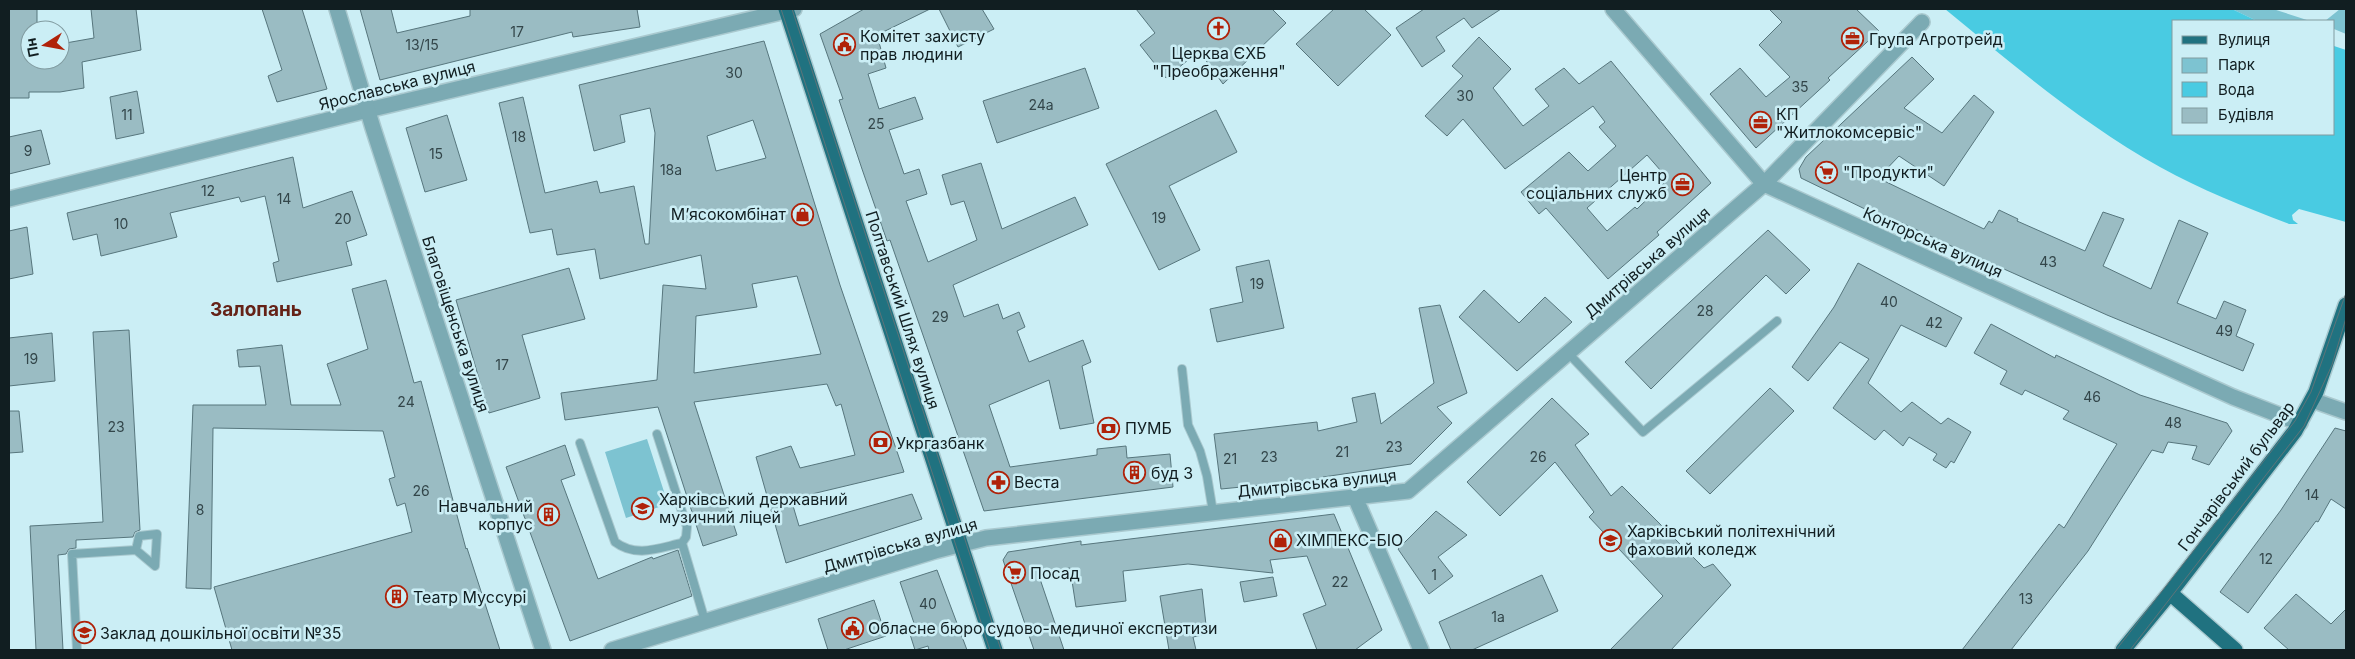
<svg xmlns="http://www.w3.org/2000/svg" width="2355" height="659" viewBox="0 0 2355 659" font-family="Inter,sans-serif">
	<rect width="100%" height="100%" fill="#cbeef5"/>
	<path fill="#7dc3d1" d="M2232,9h41l37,12h-53z
		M2340,9h6v25l-12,-5v-8h-9z
		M647,439l21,65 -42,14 -21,-66z"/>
	<path fill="#49cbe2" d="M1945,9h287l25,12h-83v113h160v-88l12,4v172l-47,-13 -7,6 1,5 5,4h-9c-44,-17 -88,-34 -129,-57 -77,-43 -147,-102 -215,-158z"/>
	<path fill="#9abcc3" stroke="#57767d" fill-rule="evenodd" d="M9,9h28v21h-7v30h30v-16l34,-6 -3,-29h45l5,41 -59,12 2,26 -24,4h-31v6h-20z
		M262,9h40l25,80 -50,13 -9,-26 14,-6z
		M360,9h31l6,24 73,-17v-7h167l3,18 -67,10 -1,-5 -192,48z
		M864,9h66l-53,26 9,33 -18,6 11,35 36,-12 8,22 -34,11 15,44 15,-5 8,25 -21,7 22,61 49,-22 -13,-39 -13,4 -9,-30 39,-12 21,66 73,-32 13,28 -135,60 11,32 34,-13 5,15 16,-7 6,15 -8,4 12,31 54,-22 8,22 -9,4 12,57 -34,6 -11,-49 -60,25 21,62 87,-12v-6l29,-3 1,12 43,-4 3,33 -189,24 -94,-271 -3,1 -25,-72 -23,-69 4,-1 -23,-65z
		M939,9h43l12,20 -36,18z
		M1136,9h136l14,14 -63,61 -24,-33 -33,27 -26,-33 15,-12z
		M1334,9h30l27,26 -53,51 -42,-42z
		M1424,9h77l-29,19 -8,-10 -28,19 9,14 -23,16 -26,-39z
		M1769,9h87l23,22 -51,47 2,2 -74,68 -46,-54 30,-26 26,29 24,-20 -31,-32 23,-23z
		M1479,37l32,32 -18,19 30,38 26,-20 -14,-17 29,-21 15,16 32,-23 100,122 -54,49 2,3 -51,44 -62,-71 -7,6 -18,-22 48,-40 19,19 28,-25 -17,-19 6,-5 -12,-16 -88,63 -42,-50 -16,17 -22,-20 38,-40 -11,-10zM1647,155l21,24 -31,30 -2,-2 -28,24 -20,-23z
		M764,41l76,244 64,187 -113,27 8,27 113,-32 10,25 -136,44 -30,-106 35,-11 9,22 55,-13 -14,-51 -5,2 -9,-22 -133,18 43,133 -34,11 -45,-139 -93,13 -4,-27 96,-13 6,-95 43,4 -5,-34 -101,24 -5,-30 -38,6 -5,-26 -22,4 -31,-130 24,-6 22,96 52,-12 3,12 34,-7 11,58h4l6,-111 -5,-25 -30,7 5,27 -31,9 -15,-66zM753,120l13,38 -50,13 -9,-35zM797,276l24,78 -127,19 2,-57 61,-9 -5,-23z
		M1912,57l22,22 -30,29 38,25 32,-38 20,17 -50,74 -45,-30 -21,22 106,51 5,-8 3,2 7,-13 19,9 -1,2 68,30 18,-39 21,7 -21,47 48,23 28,-69 29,13 -31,70 39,16 8,-18 22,9 -10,26 18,8 -11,27 -136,-56 -112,-50 -1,1 -92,-43 -2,3 -99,-48 -2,-9 7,-12z
		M1085,68l14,40 -102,35 -14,-42z
		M137,91l7,42 -28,6 -6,-42z
		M1216,110l21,42 -68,34 31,64 -41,20 -53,-106z
		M447,115l20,65 -42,12 -19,-64z
		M41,130l9,34 -41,10v-37z
		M293,157l10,51 49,-17 15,44 -21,7 6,23 -75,17 -4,-19 6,-2 -14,-65 -24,6 -2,-5 -69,16 7,24 -76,19 -4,-22 -24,6 -6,-27z
		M27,227l6,47 -24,5v-48z
		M1768,230l42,40 -24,24 -20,-19 -115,114 -26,-27z
		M1269,260l15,68 -67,14 -7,-33 33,-7 -7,-35z
		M1858,263l104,55 -16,29 -45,-22 -33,58 33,29 11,-10 29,22 7,-6 23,14 -17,31 -3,-2 -5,7 -13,-8 4,-6 -28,-17 -6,9 -19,-16 -9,10 -42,-32 36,-49 -29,-17 -32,39 -16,-14 42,-60z
		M569,268l16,51 -63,16 18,63 -51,15 -33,-113z
		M386,280l28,103 7,-2 45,168 1,-1 33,102h-268l-18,-63 198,-55 -7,-29 -8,3 -8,-27 6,-2 -12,-46 -170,-3 -2,161 -25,-1 7,-183h73l-6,-39 -21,1 -2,-17 45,-5 9,60h50l-14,-41 41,-15 -16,-60z
		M1484,290l35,33 26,-26 27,25 -55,49 -58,-54z
		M1440,305l27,88 -30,14 15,16 -41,41 -88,13 1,2 -103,10 -7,-55 103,-12 1,9 39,-9 -5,-24 23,-5 6,31 53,-41 -15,-75z
		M1991,324l64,34 1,-3 84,40 87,28 5,8 -23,34 -17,-6 5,-13 -29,-4 -5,11 -11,-3 -64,101 -77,99h-49l97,-126 5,4 53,-84 -54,-25 6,-8 -44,-21 -3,5 -22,-11 7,-13 -33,-18z
		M129,330l11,200 -5,2 -2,5 -57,3v8l-7,1 -3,5 -8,1 5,95h-27l-6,-124 73,-4 -10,-190z
		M52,333l3,48 -46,5v-48z
		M1770,388l24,23 -84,83 -24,-23z
		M1552,398l37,36 -14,11 36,51 11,-10 82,82 9,-4 18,21 -60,65h-61l53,-54 -74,-79 5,-5 -39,-50 -55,54 -33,-34z
		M9,411h10l4,41 -14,1z
		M2335,428l11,3v78l-15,-10 -13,23 -2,-1 -68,92 -28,-21 61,-82z
		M565,445l10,30 -14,5 37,99 54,-22 1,2 25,-9 14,46 -122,45 -64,-174z
		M1436,511l31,24 -29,22 15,19 -24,18 -31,-45z
		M1334,514l48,116 -27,20h-38l-14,-36 23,-9 -19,-49 -37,4 3,13 -85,-9 -65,7 3,30 -50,6 -6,-39 -32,5 26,77h-30l-31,-90 5,-8 73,-11v4z
		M937,570l30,80h-38l-1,-4 -13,4 -7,-22 7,-2 -15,-44z
		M1542,575l16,36 -86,39h-21l-12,-28z
		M1273,577l4,19 -33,6 -4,-20z
		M1202,589l5,45 -14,3 3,13h-27l-9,-54z
		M2296,594l35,30 15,-15v41h-57l-25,-22z
		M874,600l12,36 -42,14h-16l-10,-31z"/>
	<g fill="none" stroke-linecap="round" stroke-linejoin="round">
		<defs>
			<path id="service" d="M1568,353l75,79 134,-111
				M1182,369l6,56 12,26 7,25 6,36
				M657,434l30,93 -1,10 -4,6 23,78
				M580,443l35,99c21,16 44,6 67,1
				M77,650l-5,-96 64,-4 19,16 2,-32 -18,2 -3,14"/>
			<path id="minor" d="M1613,9l151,175 469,213 67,26
				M9,199l359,-89 426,-101
				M2312,400l34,12
				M1355,497l66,153
				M612,650l323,-99 51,-13 422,-47 356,-307 158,-162"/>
			<path id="tertiary" d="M337,9l36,119 170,522"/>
			<path id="primary" d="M786,9l209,641
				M2170,593l65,57
				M2123,650l47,-57 125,-162 21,-39 30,-87"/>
		</defs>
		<use href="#service" stroke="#aac9cf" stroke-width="10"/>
		<use href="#minor" stroke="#aac9cf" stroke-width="18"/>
		<use href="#tertiary" stroke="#aac9cf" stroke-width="18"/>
		<use href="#primary" stroke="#aac9cf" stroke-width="18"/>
		<use href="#service" stroke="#7baab3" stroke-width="8"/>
		<use href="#minor" stroke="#7baab3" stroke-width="15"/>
		<use href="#tertiary" stroke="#7baab3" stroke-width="15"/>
		<use href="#primary" stroke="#207280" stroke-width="15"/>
		<path stroke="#5e7479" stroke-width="1" d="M781,9l209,641
			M792,9l209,641
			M2116,650l179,-229 16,-29 35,-99
			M2130,650l174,-224 28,-61 14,-47"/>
	</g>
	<defs>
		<symbol id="church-ring" viewBox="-11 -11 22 22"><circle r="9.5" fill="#cbeef5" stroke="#b02209" stroke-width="1.5"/><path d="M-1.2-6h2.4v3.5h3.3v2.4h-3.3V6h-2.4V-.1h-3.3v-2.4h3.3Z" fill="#b02209"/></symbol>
		<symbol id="office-ring" viewBox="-11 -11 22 22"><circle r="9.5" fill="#cbeef5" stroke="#b02209" stroke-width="1.5"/><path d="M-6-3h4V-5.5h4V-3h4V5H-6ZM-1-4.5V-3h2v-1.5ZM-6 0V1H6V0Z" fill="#b02209"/></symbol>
		<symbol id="civic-ring" viewBox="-11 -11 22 22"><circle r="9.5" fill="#cbeef5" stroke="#b02209" stroke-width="1.5"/><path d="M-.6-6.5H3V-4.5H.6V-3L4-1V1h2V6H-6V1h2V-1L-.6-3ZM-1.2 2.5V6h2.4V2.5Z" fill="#b02209"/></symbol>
		<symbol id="supermarket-ring" viewBox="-11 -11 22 22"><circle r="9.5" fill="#cbeef5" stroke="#b02209" stroke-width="1.5"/><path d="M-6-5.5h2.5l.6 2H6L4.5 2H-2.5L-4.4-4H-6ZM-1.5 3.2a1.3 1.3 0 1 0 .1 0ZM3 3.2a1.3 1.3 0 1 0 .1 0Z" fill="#b02209"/></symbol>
		<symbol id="shop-ring" viewBox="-11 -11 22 22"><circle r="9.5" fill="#cbeef5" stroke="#b02209" stroke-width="1.5"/><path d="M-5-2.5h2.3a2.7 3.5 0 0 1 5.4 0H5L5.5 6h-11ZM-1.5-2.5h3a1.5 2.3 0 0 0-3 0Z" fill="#b02209"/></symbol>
		<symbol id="bank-ring" viewBox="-11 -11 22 22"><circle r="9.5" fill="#cbeef5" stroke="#b02209" stroke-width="1.5"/><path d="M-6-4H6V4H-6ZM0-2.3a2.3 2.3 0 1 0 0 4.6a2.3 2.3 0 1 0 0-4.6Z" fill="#b02209"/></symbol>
		<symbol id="building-ring" viewBox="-11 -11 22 22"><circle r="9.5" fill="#cbeef5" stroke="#b02209" stroke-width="1.5"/><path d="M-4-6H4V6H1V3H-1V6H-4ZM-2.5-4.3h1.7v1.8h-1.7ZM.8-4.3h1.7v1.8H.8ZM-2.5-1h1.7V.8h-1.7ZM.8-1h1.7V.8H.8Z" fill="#b02209"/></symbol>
		<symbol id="pharmacy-ring" viewBox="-11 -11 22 22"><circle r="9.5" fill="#cbeef5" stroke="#b02209" stroke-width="1.5"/><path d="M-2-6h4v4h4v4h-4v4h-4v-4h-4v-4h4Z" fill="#b02209"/></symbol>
		<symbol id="school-ring" viewBox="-11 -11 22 22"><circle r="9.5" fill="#cbeef5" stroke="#b02209" stroke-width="1.5"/><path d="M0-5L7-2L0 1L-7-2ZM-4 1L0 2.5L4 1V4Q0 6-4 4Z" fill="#b02209"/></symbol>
		<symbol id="university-ring" viewBox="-11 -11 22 22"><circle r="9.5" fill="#cbeef5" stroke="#b02209" stroke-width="1.5"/><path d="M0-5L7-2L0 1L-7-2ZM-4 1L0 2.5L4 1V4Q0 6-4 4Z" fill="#b02209"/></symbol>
	</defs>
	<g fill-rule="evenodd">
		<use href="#church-ring" x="1206" y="16" width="25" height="25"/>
		<use href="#office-ring" x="1840" y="26" width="25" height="25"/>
		<use href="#civic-ring" x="832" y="32" width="25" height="25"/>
		<use href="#office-ring" x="1748" y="110" width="25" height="25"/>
		<use href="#supermarket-ring" x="1814" y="160" width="25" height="25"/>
		<use href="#office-ring" x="1670" y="172" width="25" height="25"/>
		<use href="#shop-ring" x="790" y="202" width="25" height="25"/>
		<use href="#bank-ring" x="1096" y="416" width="25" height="25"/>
		<use href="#bank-ring" x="868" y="430" width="25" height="25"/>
		<use href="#building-ring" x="1122" y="460" width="25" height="25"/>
		<use href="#pharmacy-ring" x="986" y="470" width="25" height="25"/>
		<use href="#school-ring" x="630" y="496" width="25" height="25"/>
		<use href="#building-ring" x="536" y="502" width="25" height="25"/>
		<use href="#shop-ring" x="1268" y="528" width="25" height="25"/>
		<use href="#university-ring" x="1598" y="528" width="25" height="25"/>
		<use href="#supermarket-ring" x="1002" y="560" width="25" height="25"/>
		<use href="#building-ring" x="384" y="584" width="25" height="25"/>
		<use href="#civic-ring" x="840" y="616" width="25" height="25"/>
		<use href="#school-ring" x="72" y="620" width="25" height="25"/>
	</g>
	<g text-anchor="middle" stroke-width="5" stroke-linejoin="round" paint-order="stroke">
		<g font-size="14" fill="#33464a">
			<text x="517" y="37">17</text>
			<text x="422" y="50">13/15</text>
			<text x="734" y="78">30</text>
			<text x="1800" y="92">35</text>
			<text x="1465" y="101">30</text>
			<text x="1041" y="110">24а</text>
			<text x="127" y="120">11</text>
			<text x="876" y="129">25</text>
			<text x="519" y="142">18</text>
			<text x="28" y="156">9</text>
			<text x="436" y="159">15</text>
			<text x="671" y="175">18а</text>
			<text x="208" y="196">12</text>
			<text x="284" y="204">14</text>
			<text x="1159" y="223">19</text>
			<text x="343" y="224">20</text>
			<text x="121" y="229">10</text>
			<text x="2048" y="267">43</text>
			<text x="1257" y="289">19</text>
			<text x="1889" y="307">40</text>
			<text x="1705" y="316">28</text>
			<text x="940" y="322">29</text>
			<text x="1934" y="328">42</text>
			<text x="2224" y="336">49</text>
			<text x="31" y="364">19</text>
			<text x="502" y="370">17</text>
			<text x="2092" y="402">46</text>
			<text x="406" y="407">24</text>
			<text x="2173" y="428">48</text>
			<text x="116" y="432">23</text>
			<text x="1394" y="452">23</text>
			<text x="1342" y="457">21</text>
			<text x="1269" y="462">23</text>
			<text x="1538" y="462">26</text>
			<text x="1230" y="464">21</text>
			<text x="421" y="496">26</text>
			<text x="2312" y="500">14</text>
			<text x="200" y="515">8</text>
			<text x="2266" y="564">12</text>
			<text x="1434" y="580">1</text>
			<text x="1340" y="587">22</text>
			<text x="2026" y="604">13</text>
			<text x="928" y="609">40</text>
			<text x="1498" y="622">1а</text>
		</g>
		<g font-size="16" fill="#111e21" stroke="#cbeef5" text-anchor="start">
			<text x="860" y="42">Комітет захисту<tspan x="860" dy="18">прав людини</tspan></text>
			<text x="1869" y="45">Група Агротрейд</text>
			<text x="1219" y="59" text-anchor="middle">Церква ЄХБ<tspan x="1219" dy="18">"Преображення"</tspan></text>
			<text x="1776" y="120">КП<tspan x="1776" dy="18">"Житлокомсервіс"</tspan></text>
			<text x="1843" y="178">"Продукти"</text>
			<text x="1667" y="181" text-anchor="end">Центр<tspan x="1667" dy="18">соціальних служб</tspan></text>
			<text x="786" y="220" text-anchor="end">М’ясокомбінат</text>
			<text x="1125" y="434">ПУМБ</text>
			<text x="896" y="449">Укргазбанк</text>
			<text x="1151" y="479">буд 3</text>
			<text x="1014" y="488">Веста</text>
			<text x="659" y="505">Харківський державний<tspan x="659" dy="18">музичний ліцей</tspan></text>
			<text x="533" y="512" text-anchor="end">Навчальний<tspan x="533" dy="18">корпус</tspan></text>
			<text x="1627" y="537">Харківський політехнічний<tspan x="1627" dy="18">фаховий коледж</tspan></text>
			<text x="1296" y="546">ХІМПЕКС-БІО</text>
			<text x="1030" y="579">Посад</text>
			<text x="413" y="603">Театр Муссурі</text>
			<text x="868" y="634">Обласне бюро судово-медичної експертизи</text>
			<text x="100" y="639">Заклад дошкільної освіти №35</text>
		</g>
		<g font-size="16" fill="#111e21" stroke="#cbeef5">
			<text transform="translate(397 85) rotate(-14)" y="6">Ярославська вулиця</text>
			<text transform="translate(1933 242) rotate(24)" y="6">Конторська вулиця</text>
			<text transform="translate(1647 262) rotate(-41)" y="6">Дмитрівська вулиця</text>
			<text transform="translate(903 310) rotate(72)" y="6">Полтавський Шлях вулиця</text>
			<text transform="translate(456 324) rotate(72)" y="6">Благовіщенська вулиця</text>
			<text transform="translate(2236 476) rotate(-53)" y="6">Гончарівський бульвар</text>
			<text transform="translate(1317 483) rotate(-6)" y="6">Дмитрівська вулиця</text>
			<text transform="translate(900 545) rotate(-16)" y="6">Дмитрівська вулиця</text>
		</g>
		<g font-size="19" font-weight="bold" fill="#652217" stroke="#cbeef5">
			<text x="256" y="316">Залопань</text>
		</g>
	</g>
	<rect width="2355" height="659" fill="none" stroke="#111e21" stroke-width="20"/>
	<rect x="2172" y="20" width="162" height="115" fill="#cbeef5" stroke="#819ba0"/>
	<rect x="2182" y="36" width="25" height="8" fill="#207280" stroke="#819ba0"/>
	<text x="2218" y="45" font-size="15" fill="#111e21">Вулиця</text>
	<rect x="2182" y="58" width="25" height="15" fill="#7dc3d1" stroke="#819ba0"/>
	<text x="2218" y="70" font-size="15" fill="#111e21">Парк</text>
	<rect x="2182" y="82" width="25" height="15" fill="#49cbe2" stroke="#819ba0"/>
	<text x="2218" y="95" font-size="15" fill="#111e21">Вода</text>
	<rect x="2182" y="108" width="25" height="15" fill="#9abcc3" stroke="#819ba0"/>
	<text x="2218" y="120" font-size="15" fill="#111e21">Будівля</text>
	<g transform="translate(45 45) rotate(259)"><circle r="24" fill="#cbeef5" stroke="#819ba0"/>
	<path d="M0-4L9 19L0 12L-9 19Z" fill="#b02209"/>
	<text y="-8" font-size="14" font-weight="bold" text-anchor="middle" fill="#111e21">Пн</text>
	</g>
</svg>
